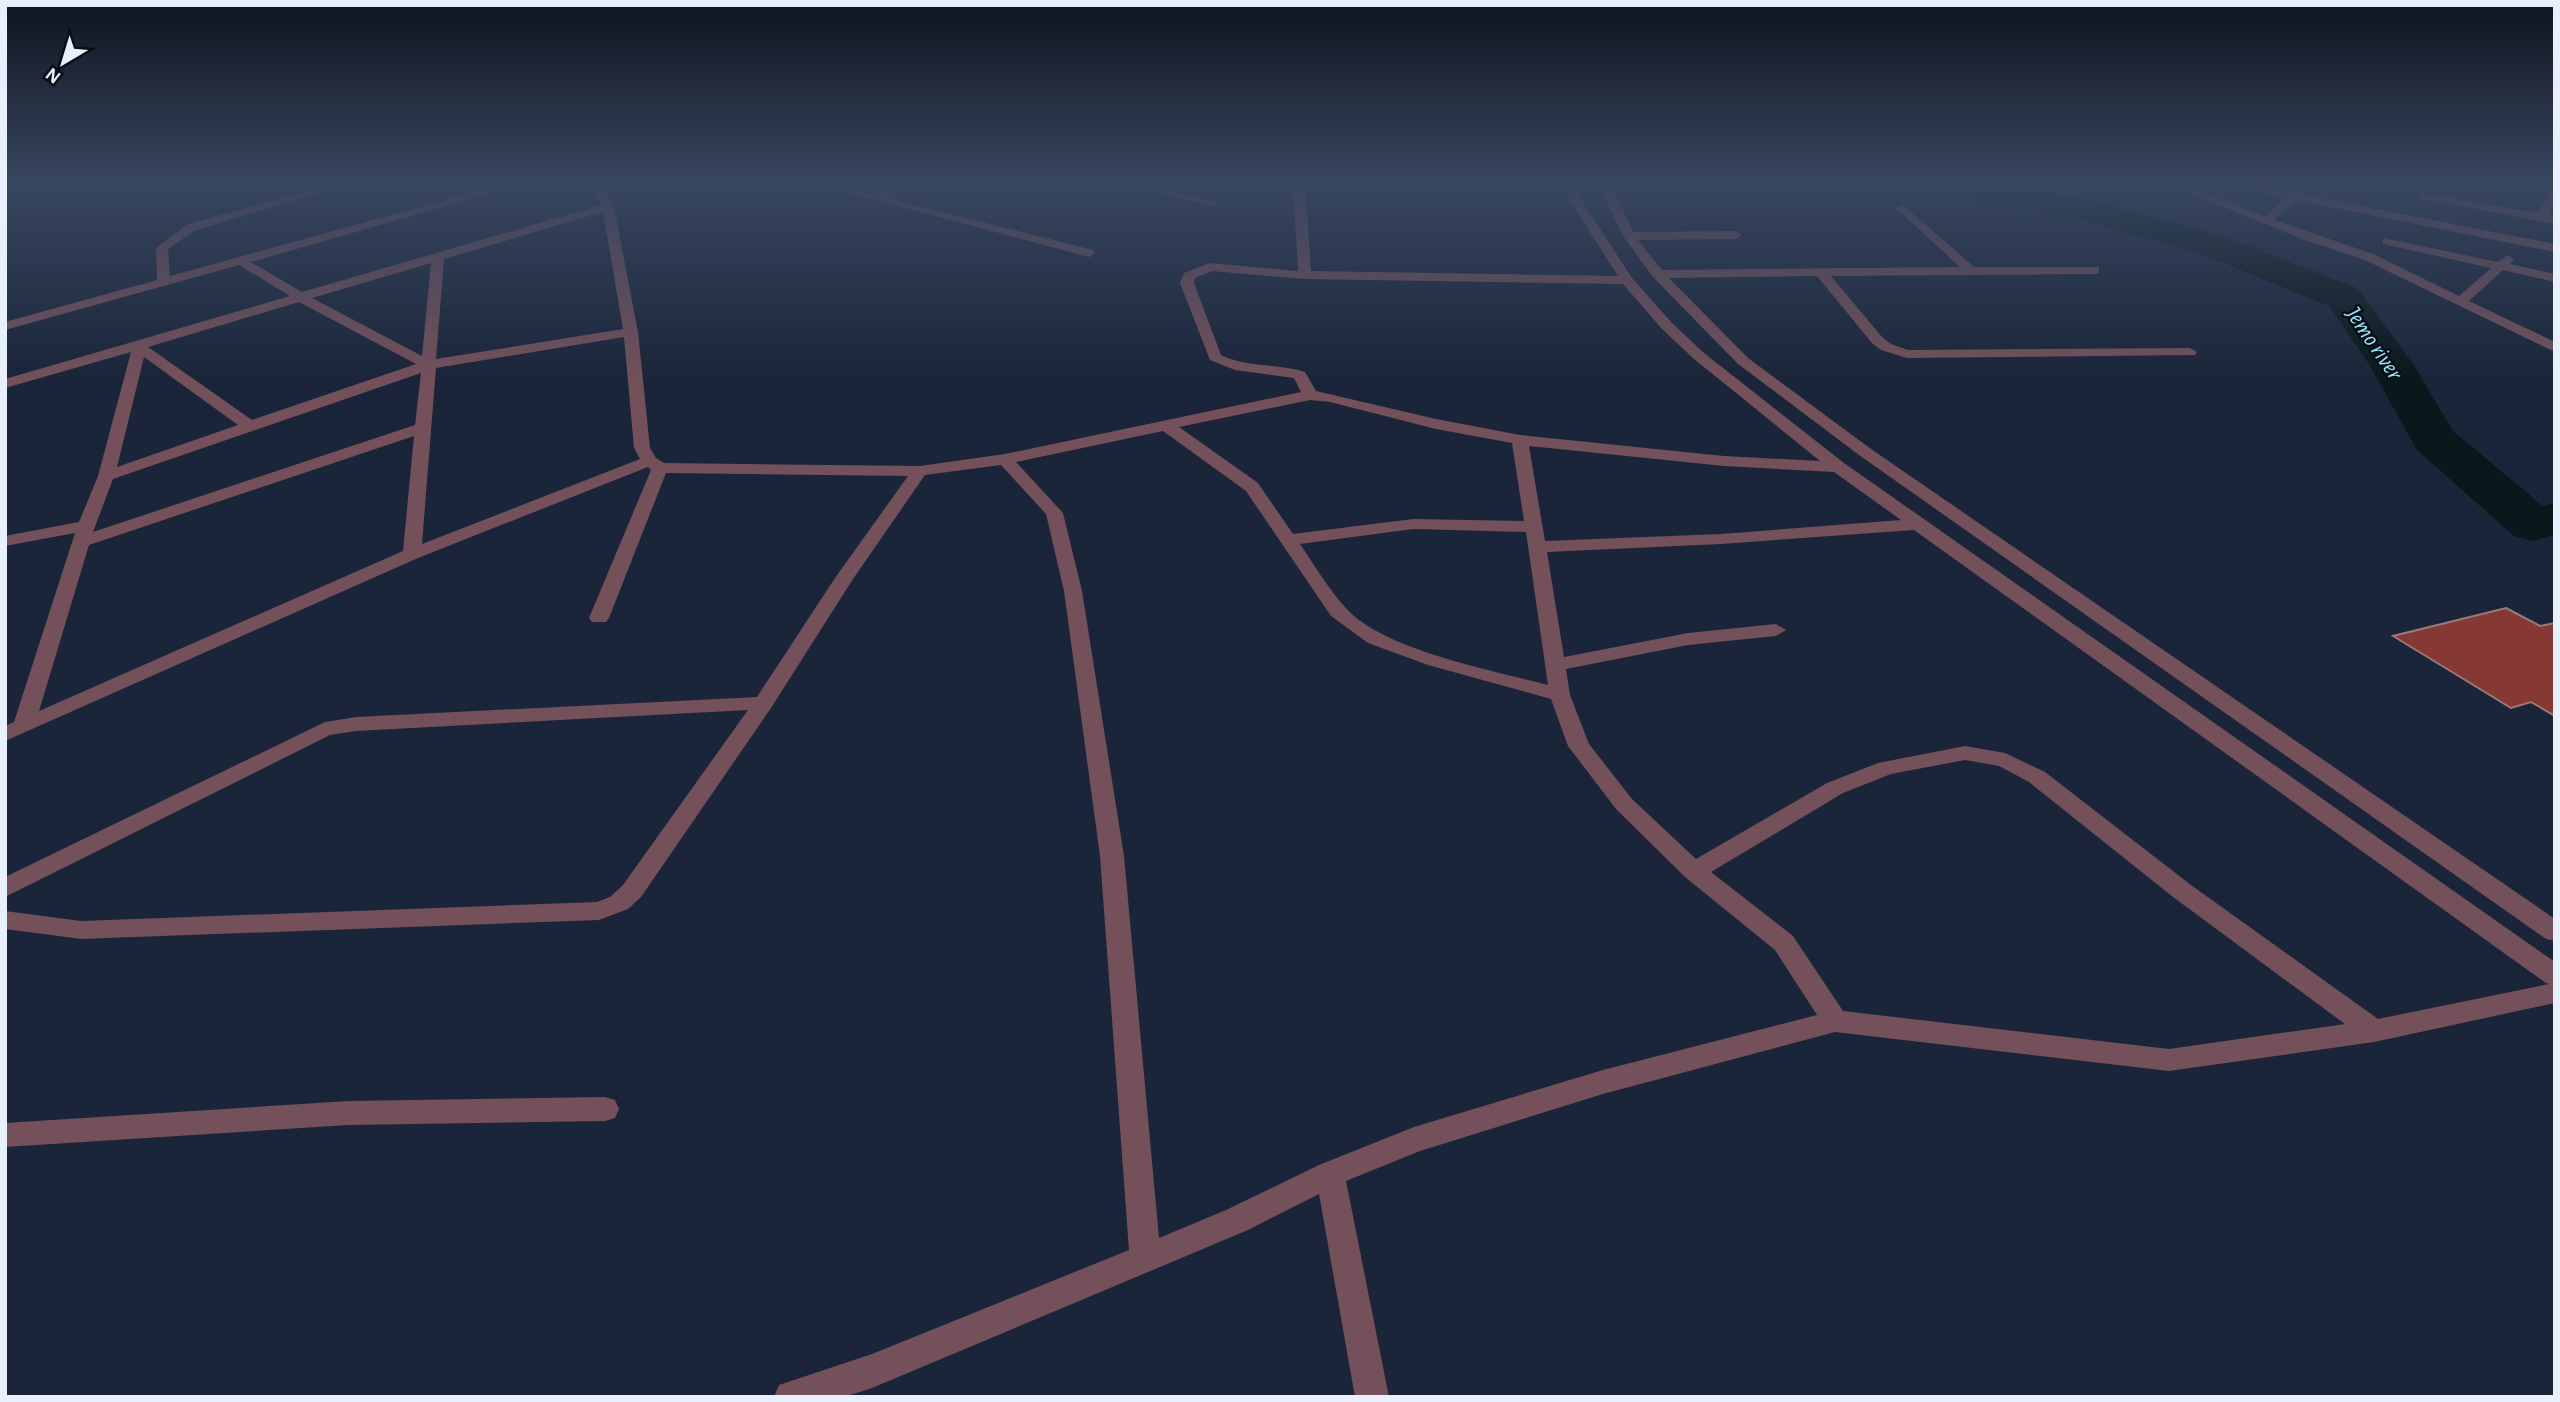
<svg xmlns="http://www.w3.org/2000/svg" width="2560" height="1402" viewBox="0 0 2560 1402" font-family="'Alegreya Sans',sans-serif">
	<rect width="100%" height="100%" fill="#1a2539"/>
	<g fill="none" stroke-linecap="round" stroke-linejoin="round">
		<path fill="#09181b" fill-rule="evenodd" d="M1924,182h60l86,13 150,40 137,53 56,76 40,67 90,75 12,-3v32l-22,6 -19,-5 -97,-86 -48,-86 -40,-58 -135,-55 -127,-35 -130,-22z"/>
	</g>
	<path fill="#863835" stroke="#9a7976" stroke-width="2" d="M2506,608l34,18 15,-3v93l-24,-14 -20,6 -118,-72z"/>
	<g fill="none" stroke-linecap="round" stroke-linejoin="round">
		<path fill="#73505a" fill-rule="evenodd" d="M335,182h18l-159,49 -26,18 2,27 341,-94h19l-279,80 51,30 299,-87 -11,-23h12l12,25 24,125 12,116 6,10 8,5 256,3 85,-12 296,-62 -7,-14 -59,-8 -25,-10 -30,-77 4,-10 26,-10 88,8 -5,-89h12l6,89 307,5 -44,-69 -12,-25h12l12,25 46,71 40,45 32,30 140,110 711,499v41l-181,39 -205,29 -334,-39 -232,62 -183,57 -74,30 43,216h-34l-36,-203 -71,36 -376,158 -28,9h-70l5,-12 93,-31 257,-104 -29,-394 -36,-265 -18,-77 -45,-49 -76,10 -72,104 -82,129 -130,189 -13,12 -29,11 -518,19 -76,-10v-18l76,10 516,-19 13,-5 13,-12 125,-175 -392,21 -26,4 -325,162v-20l320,-155 31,-5 401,-20 78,-119 73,-102 -242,-3 -57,145 -3,4h-14l-3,-4 62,-148 -3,-3 -230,91 -413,183v-15l9,-4 61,-189 -70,13v-10l74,-14 19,-46 33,-124 -126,36v-9l285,-83 -51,-31 -234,65v-8l152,-42 -1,-32 30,-23zM603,212l20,117 -187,30 8,-100zM431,263l-9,93 -110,-58zM1212,271l93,8 318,5 39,45 32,30 126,102 -96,-5 -204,-21 -84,-16 -120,-28 -11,-19c-27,-9 -58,-4 -84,-17l-27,-72 1,-5zM299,302l117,62 -164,56 -104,-73zM624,337l10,111 6,11 -218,85 14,-176zM144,357l94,68 -121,42zM421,373l-6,52 -322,107 20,-53zM1310,400l20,2 106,27 76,14 12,78 -111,-2 -120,15 -35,-51 -79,-56zM1163,431l83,60 85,125 37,27 60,22 123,34 17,47 48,63 69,68 90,73 42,65 -214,55 -189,57 -95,38 -93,45 -67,28 -35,-382 -42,-265 -19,-78 -47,-51zM414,436l-11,115 -364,160 50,-166zM1529,446l195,20 110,6 67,48 -180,14 -176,7zM1413,529l113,3 22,153c-56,-15 -167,-35 -204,-79 -17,-19 -30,-42 -44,-62zM1914,530l632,453 3,1 -171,35 -187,-134 -146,-113 -40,-19 -40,-7 -87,17 -51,20 -131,76 -64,-60 -43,-55 -19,-49 -4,-26 122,-24 88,-9 10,-6 -10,-6 -88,9 -124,24 -17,-105 174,-8zM1965,760l34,6 30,16 144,115 172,127 -176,25 -326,-38 -50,-75 -82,-64 132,-79 48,-19z
			M808,182h19l48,12 32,-12h16l-36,16 206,52 2,3 -6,4z
			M1112,182h22l86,21 -6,3z
			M1598,182h12l23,50 103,-1 6,4 -6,4 -98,1 24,30 298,-3 -62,-57 -2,-2 6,-4 72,63h125v6l-5,1 -263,2 51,61 9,7 17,6 282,-2 7,4 -2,3 -288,3 -26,-8 -9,-7 -55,-67 -148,2 79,80 123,91 684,470v22l-9,-2 -687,-484 -121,-91 -85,-87 -30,-41z
			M2162,182h16l87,34 20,-18 -68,-16h23l51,10 11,-10h12l-12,12 253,50v8l-259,-52 -22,20 99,34 86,42 32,-28 -108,-24v-6l115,24 10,-7 6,4 -4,5 45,10v8l-52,-12 -34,31 86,41v10l-190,-92 -63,-21z
			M2555,189v14l-7,12 7,1v8l-132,-25 -6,-3 6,-3 114,20 14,-23z
			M605,1097l10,3 4,9 -4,9 -10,3 -257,4 -343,22v-24l343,-22z"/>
	</g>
	<linearGradient id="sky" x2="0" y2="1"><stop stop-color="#0e141f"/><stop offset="0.48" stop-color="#38465f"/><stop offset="1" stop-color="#38465f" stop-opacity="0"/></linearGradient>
	<rect width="2560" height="379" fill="url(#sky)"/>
	<g text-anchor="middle" stroke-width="5" stroke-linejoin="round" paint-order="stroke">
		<g font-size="23" font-style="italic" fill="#96e7f9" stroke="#090e17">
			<text transform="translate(2375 343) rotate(56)" y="8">Jemo river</text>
		</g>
	</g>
	<rect width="2560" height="1402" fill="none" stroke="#e8f0fd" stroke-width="14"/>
	<g transform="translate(63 63) rotate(218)" stroke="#090e17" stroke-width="5" paint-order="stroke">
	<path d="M0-5L12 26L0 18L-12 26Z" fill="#e8f0fd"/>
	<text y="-10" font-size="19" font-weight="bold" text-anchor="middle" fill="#e8f0fd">N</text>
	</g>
</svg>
